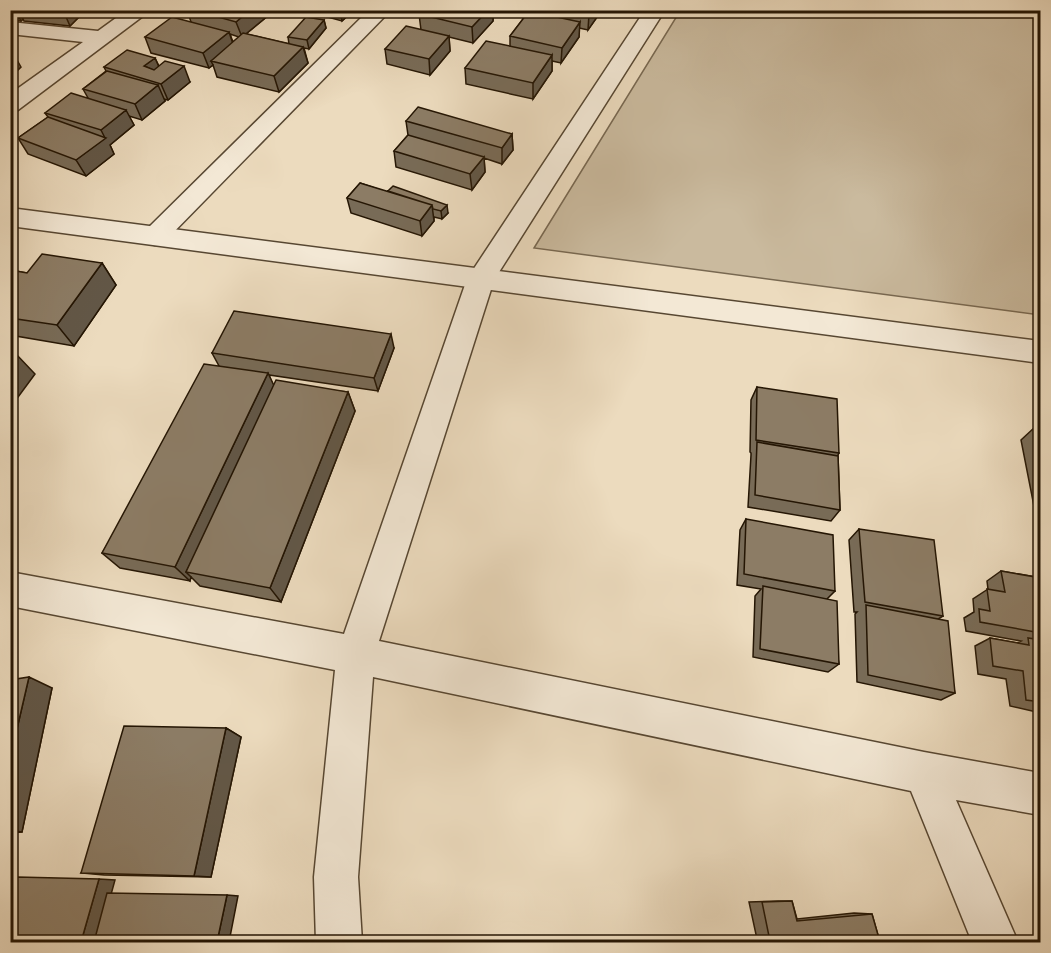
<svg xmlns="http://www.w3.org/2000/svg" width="1051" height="953" viewBox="0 0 1051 953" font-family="'EB Garamond',serif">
	<rect width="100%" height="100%" fill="#ecdbbe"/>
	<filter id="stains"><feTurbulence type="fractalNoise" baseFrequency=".00333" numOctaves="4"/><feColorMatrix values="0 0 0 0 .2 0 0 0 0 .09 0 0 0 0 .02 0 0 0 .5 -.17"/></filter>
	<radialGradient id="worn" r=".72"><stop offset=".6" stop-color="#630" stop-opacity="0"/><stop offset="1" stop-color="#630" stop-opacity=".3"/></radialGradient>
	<path fill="#caba9e" stroke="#786851" stroke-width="1.5" d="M680,11h360v304l-506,-67z"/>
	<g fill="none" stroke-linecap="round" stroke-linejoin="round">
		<defs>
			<path id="minor" d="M127,10h24l-133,100 -8,2v-18l73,-52 -73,-8v-12l88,9z
				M369,10h22l-227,232 -9,3 -9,-3 -4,-6 4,-6z
				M645,10h20l-171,270 -115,361 545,111 116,21v42l-84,-15 62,142h-46l-61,-151 -538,-114 -15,200 4,65h-46l-2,-65 21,-207 -325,-64v-34l334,62 123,-355z"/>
			<path id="tertiary" d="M10,208l1030,133v22l-1030,-137z"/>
		</defs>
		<use href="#minor" stroke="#574732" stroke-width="3"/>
		<use href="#tertiary" stroke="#574732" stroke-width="3"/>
		<use href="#minor" fill="#f3e8d5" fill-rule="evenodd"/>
		<use href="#tertiary" fill="#f3e8d5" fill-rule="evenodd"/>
	</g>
	<path fill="#786b57" stroke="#251604" stroke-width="1.5" fill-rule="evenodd" d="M10,10h76l-16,16 -46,-5 -1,-2 -2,2 -11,-1z
		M187,10h81l1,5 -23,19 43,10 -1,-7 36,-17 2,8 -17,21 -5,-1 4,15 -29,29 -62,-15 -4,-12 -4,3 -58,-15 -6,-16 46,-15zM230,34l9,3 -6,5z
		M302,10h52l-12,11z
		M422,10h89l-4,5 -14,-3v9l-20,22 -24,-6 1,14 -20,24 -43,-11 -2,-15 36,-19 -2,-16z
		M522,10h80l-14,20 -9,-2v9l-18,26 -9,-2v10l-19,28 -67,-15 -1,-16 45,-22v-10l13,-17z
		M155,58l4,8 31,16 -22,18 -4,-1 1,2 -23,19 -13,-4 5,9 -24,20 4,9 -28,22 -58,-22 -10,-16 30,-21 -3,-4 43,-15 -5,-9 23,-18 -2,-4z
		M406,121l106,13 1,16 -11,14 -18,-6 1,14 -13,18 -76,-23 -2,-16 14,-16z
		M360,183l88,30 -6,6 -8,-2v4l-12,15 -71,-23 -4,-15z
		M102,263l14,22 -42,61 -64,-11v-65l17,3z
		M394,348l-16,43 -109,-16 4,10 75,7 7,19 -74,191 -81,-16 -9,-9 -1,4 -70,-13 -18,-15 117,-187 -7,-13z
		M757,387l82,66 -1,2 2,55 -9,11 -83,-14 3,-52v-2l-1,-1 1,-52z
		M1035,427l6,1v114l-20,-102z
		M746,519l89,72 -8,8 12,65 -11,8 -75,-15 2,-61 6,-7 -24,-4 3,-55z
		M859,529l84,87 -5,3 17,74 -14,7 -84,-18 -2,-68 2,-2h-3l-5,-72z
		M1001,571l40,7v135l-31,-7 -4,-27 -28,-5 -3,-28 15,-8 27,5 4,-2 -55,-10 -2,-13 10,-6 -1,-13 15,-10 -1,-8z
		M10,680l42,8 -30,144 -12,1z
		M226,728l15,9 -30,140 -107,-2 -23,-2z
		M778,901h14l5,18 57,-6 18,1 8,28h-161l38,-3 -8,-37z"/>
	<path fill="#625747" stroke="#251604" stroke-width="1.5" d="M15,10h3l5,9 -2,2z
		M63,10h23l-16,16z
		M250,10h18l1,5 -27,22 -6,-15z
		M340,10h14l-12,11z
		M488,10h5v11l-20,22 -1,-16z
		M592,10h10l-14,20 1,-16z
		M324,20l2,8 -17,21 -2,-9z
		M580,22l-1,15 -18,26 1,-15z
		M229,32l5,15 -23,14 2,4 -4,3 -6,-15z
		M449,36l1,15 -20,24 -1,-16z
		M303,47l5,16 -29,29 -5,-16z
		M12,51l9,16 -11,11v-26z
		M552,55v16l-19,28v-16z
		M155,58l7,16 -18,-8z
		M184,66l6,16 -22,18 -7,-16z
		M158,85l7,16 -23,19 -7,-16z
		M126,110l8,15 -24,20 4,9 -28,22 -10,-16 29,-22 -4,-8z
		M512,134l1,16 -11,14v-16z
		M484,157l1,15 -13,18 -2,-16z
		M432,205l2,16 -12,15 -2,-15z
		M447,205l1,8 -6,6 -1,-8z
		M102,263l14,22 -42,61 -17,-21z
		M391,334l3,14 -16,43 -4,-13z
		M16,354l19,20 -25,34v-46z
		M268,373l9,19 -91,180 5,5 -1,4 -15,-14z
		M348,392l7,19 -74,191 -11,-14z
		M29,677l23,11 -30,144 -12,-2v-71z
		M226,728l15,9 -30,140 -17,-1z
		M99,879l16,1 -17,62h-17z
		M227,895l11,1 -9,46h-12z"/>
	<path fill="#8c7c65" stroke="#251604" stroke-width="1.5" d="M193,10h57l-14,12z
		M422,10h66l-16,17 -53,-13z
		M573,10h19l-3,4z
		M529,11l51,11 -18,26 -52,-12z
		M172,17l57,15 -26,21 -58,-16z
		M306,17l18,3 -17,20 -19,-3z
		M406,26l43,10 -20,23 -44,-10z
		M243,33l60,14 -29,29 -63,-15z
		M486,41l66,14 -19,28 -68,-15z
		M127,50l28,8 -11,8 10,4 11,-9 19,5 -23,18 -57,-17z
		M107,71l51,14 -23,19 -52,-15z
		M71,93l55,17 -25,20 -56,-17z
		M418,107l94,27 -10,14 -96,-27z
		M48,117l58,21 -30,22 -58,-22z
		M408,135l76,22 -14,17 -76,-23z
		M360,183l72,22 -12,16 -73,-23z
		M393,186l54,19 -6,6 -8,-2 -1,-4 -44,-14z
		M42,254l60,9 -45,62 -47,-7v-48l17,3z
		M234,311l157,23 -17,44 -162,-25z
		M10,353l6,1 -6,8z
		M204,364l64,9 -93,194 -73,-14z
		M276,380l72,12 -78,196 -84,-16z
		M757,387l80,12 2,54 -83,-13z
		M1035,427l6,1v27z
		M757,442l81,14 2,54 -85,-15z
		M746,519l87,16 2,56 -91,-17z
		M859,529l75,11 9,76 -78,-14z
		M1001,571l40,7v55l-61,-11 -1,-13 11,2 -3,-22 18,3z
		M763,586l74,15 2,63 -79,-15z
		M866,605l82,16 7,72 -87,-18z
		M990,638l39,7 -1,-7 13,2v62l-15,-2 -3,-29 -30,-5z
		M29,677l-19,82v-79z
		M124,726l102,2 -32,148 -113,-3z
		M17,877l82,2 -18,63h-71v-46z
		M107,893l120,2 -10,47h-123z
		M792,901l5,20 75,-7 8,28h-125l15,-1 -8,-39z"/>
	<rect width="1051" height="953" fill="none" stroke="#ecdbbe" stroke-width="36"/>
	<rect x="12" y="12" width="1027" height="929" fill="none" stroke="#251604" stroke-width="3"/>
	<rect x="18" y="18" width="1015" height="917" fill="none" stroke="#251604" stroke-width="1.5"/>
	<rect width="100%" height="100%" filter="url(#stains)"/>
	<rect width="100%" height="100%" fill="url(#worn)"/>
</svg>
